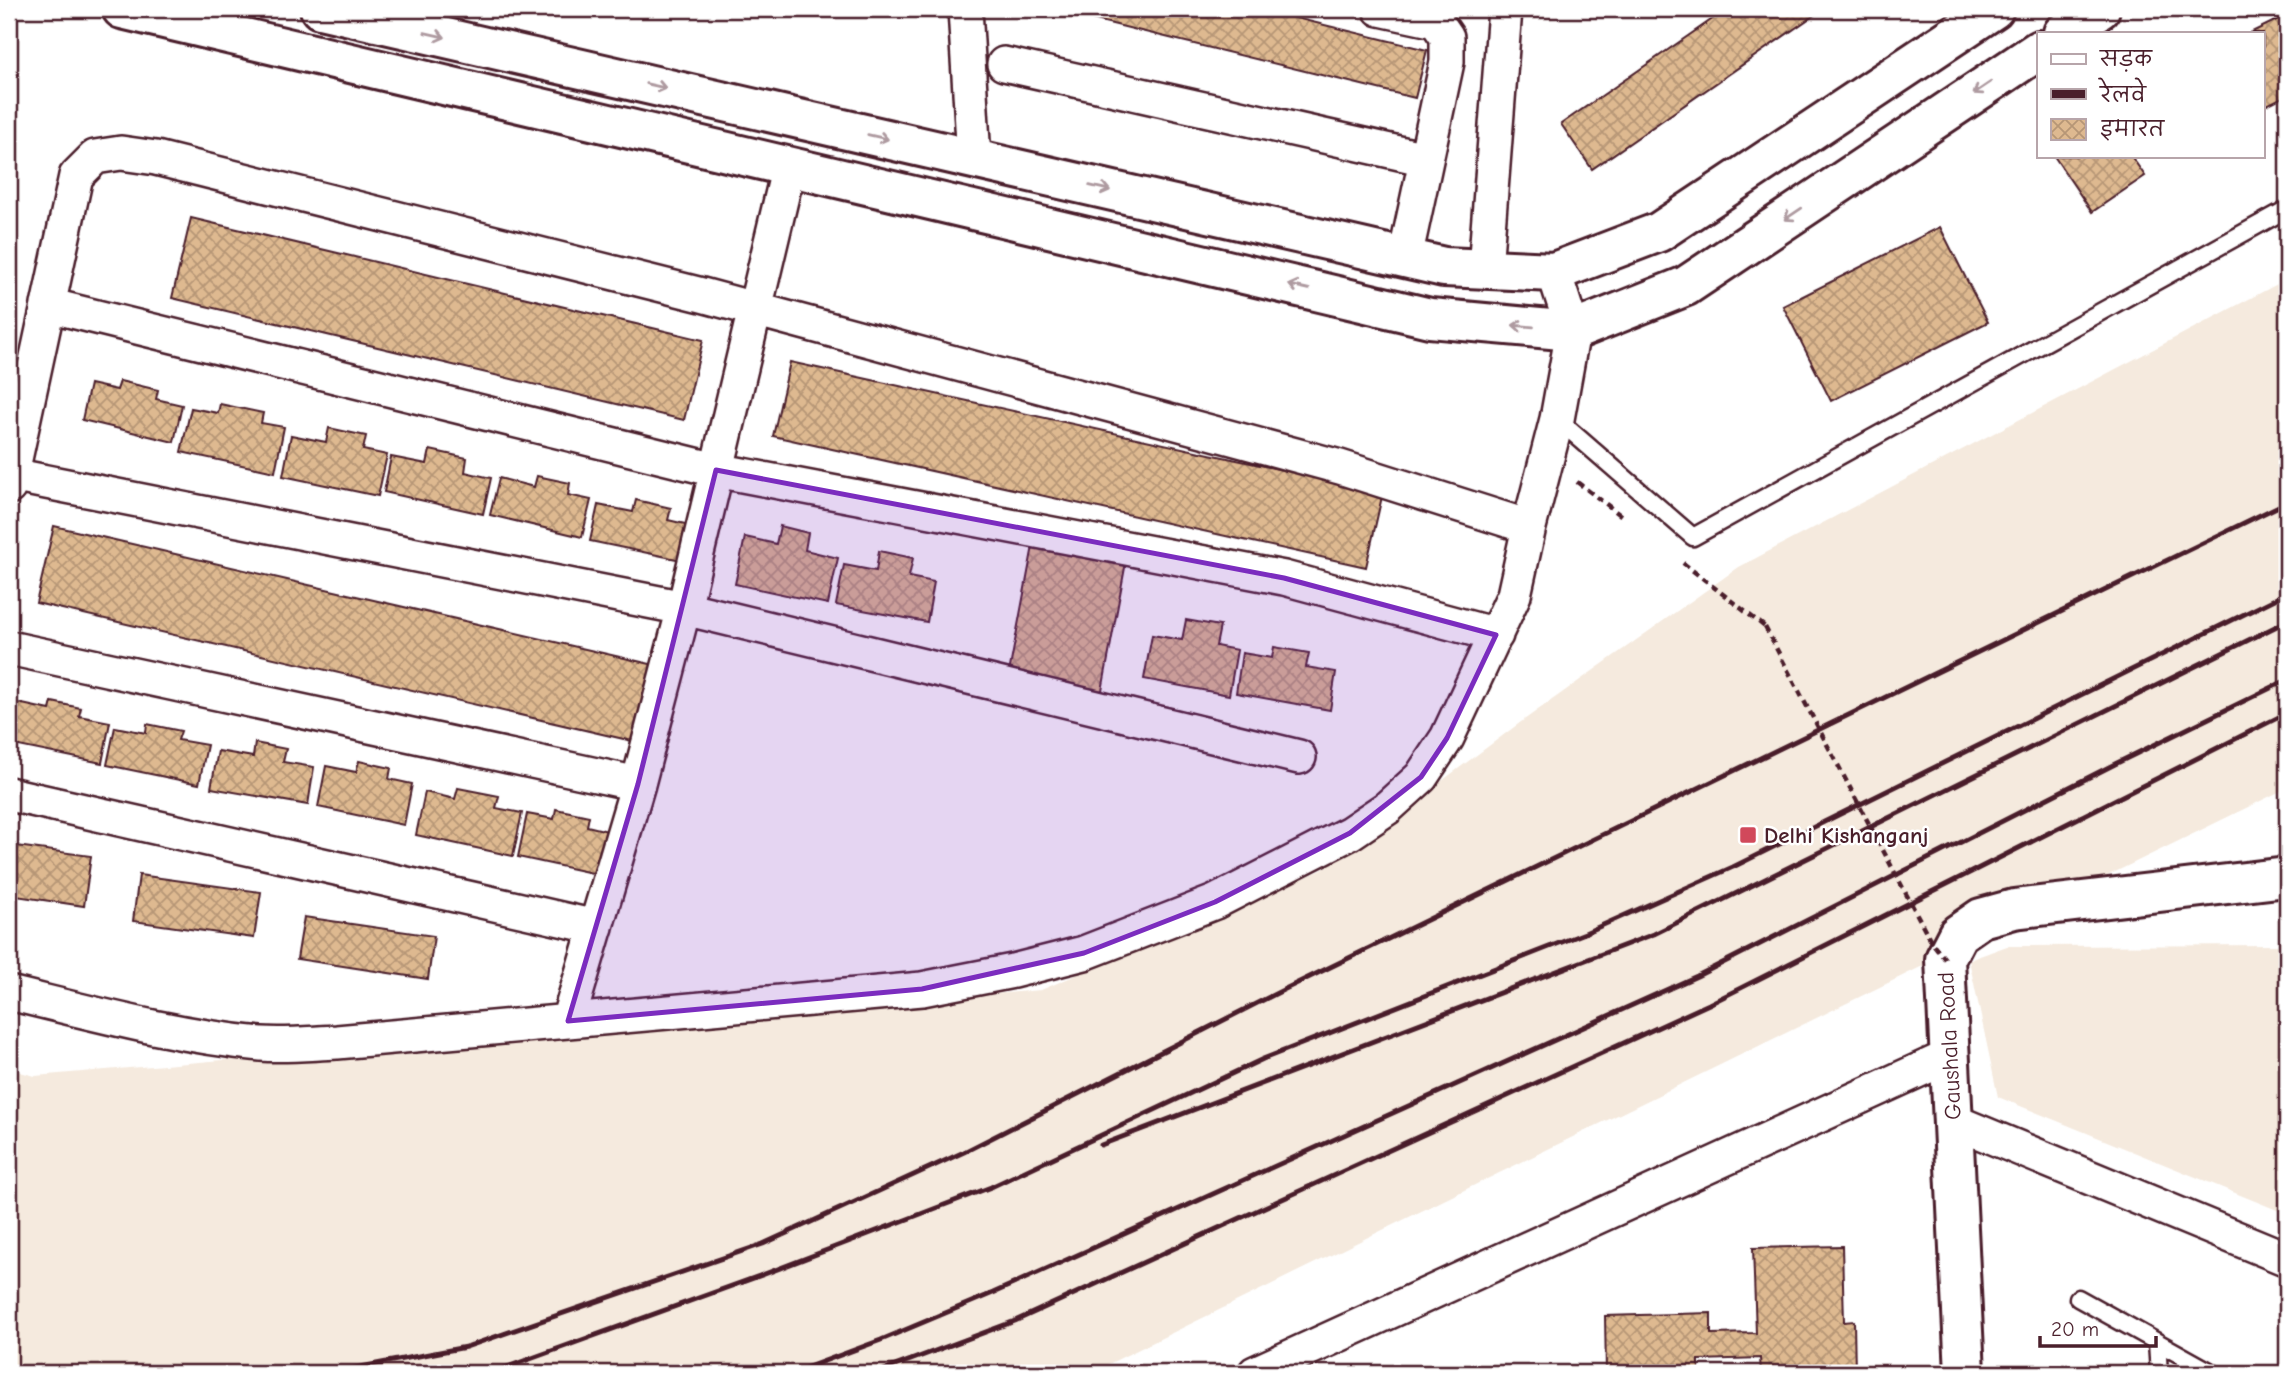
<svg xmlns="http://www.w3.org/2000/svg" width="2296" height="1382" viewBox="0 0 2296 1382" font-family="'Comic Neue','Playpen Sans Deva',sans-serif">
	<defs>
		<pattern id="building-cross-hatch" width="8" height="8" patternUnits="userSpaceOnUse" patternTransform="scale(1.75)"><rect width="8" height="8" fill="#deb990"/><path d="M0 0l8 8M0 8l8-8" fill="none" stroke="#b69676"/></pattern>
	</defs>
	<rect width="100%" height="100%" fill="#fff"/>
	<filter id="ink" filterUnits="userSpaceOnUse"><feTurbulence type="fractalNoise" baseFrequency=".0143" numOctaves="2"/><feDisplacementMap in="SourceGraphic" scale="14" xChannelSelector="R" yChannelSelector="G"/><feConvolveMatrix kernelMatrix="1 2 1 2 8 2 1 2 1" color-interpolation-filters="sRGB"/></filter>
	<g filter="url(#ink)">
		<path fill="#f5eade" d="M2287,279v509l-1197,585h-1081v-304l26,7 1006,-86 281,-120 199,-148 218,-155z
			M2287,945v269l-289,-117 -29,-137 38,-14z"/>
		<path fill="url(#building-cross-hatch)" stroke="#4a1f2b" stroke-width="2" d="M1051,9h208l168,41 -12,48z
			M1727,9h96l-231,160 -31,-45z
			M2287,15v80l-24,12v-74h-13z
			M2054,156h77l14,20 -53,36z
			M191,218l512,122 -19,80 -512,-122z
			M1940,227l48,95 -157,79 -48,-95z
			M790,362l593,130 -17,75 -593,-131z
			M120,381l38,9 -2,9 26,6 -8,37 -92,-22 8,-36 27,6z
			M220,404l43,9 -2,10 23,4 -9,45 -94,-20 10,-44 27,5z
			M329,428l37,8 -3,14 24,5 -9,41 -95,-20 8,-41 35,7z
			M430,450l37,8 -2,14 26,6 -8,36 -99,-22 7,-35 36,7z
			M537,476l33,7 -2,12 23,5 -9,37 -92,-22 9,-37 35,9z
			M636,500l35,8 -3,12 30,7 -7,35 -101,-21 8,-36 35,7z
			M54,526l605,140 -18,77 -605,-140z
			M780,526l28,7 -3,17 33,8 -10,46 -93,-20 10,-47 31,7z
			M1033,546l93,16 -24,129 -93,-18z
			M879,551l34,7 -4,19 25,5 -7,40 -91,-17 8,-40 32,6z
			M1186,620l34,6 -4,20 21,4 -8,45 -85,-16 8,-44 30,5z
			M1274,647l35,6 -3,14 30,5 -6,38 -94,-17 6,-40 30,5z
			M13,702l37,8 2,-8 29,6 -2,8 31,6 -8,41 -93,-19v-20z
			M147,724l34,7 -3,9 29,5 -8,39 -92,-19 8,-38 31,6z
			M255,743l31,6 -3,13 31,5 -6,38 -97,-17 7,-37 35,6z
			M359,761l32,7 -2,11 23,5 -8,41 -86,-18 8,-41 30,6z
			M458,788l41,8 -3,12 26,5 -9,43 -97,-21 9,-43 30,7z
			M556,809l33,7 -2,10 33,8 -9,43 -93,-20 9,-43 27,5z
			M9,845l82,11 -7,50 -75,-11z
			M139,875l122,17 -7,46 -121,-17z
			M304,917l130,19 -6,43 -131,-20z
			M1842,1246l2,76 10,-1 1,52h-94l-1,-15 -61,2v13h-93l-1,-57 106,-3v21l45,-1 -3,-85z"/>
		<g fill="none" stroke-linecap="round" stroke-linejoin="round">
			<defs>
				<path id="lane" d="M1557,419l136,118 594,-328
					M2078,1298l135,75
					M2157,1342l2,31"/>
				<path id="street" d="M965,9l9,150
					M1380,9l56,12 11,16v25l-42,196
					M1004,64l422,95
					M1485,269l20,-260
					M48,305l668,165 568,108 212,57
					M11,475l673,133 615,149
					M9,487l67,-311 19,-19 26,-4 35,5 546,137 638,172 189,60
					M9,648l629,136
					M9,794l587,133
					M9,993c83,20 167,43 252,51 25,2 51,-1 76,-2l585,-53 91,-18 71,-18 131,-51 135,-69 37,-25 34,-31 26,-39 67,-143 15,-68 28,-108 16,-88 -19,-59
					M568,1021l70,-237 46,-176 105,-442
					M1953,1121l334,138
					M1255,1373l695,-317"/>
				<path id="secondary" d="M122,9l1308,309 143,13 113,-45 353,-236
					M320,9l1124,258 110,5 105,-40 335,-223
					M2063,33l37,-24
					M1965,1373l-20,-414 13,-25 23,-16 33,-9 273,-32"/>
			</defs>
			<use href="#lane" stroke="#4a1f2b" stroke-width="21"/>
			<use href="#street" stroke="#4a1f2b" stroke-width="38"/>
			<use href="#secondary" stroke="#4a1f2b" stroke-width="44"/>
			<path stroke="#4a1f2b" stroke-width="4.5" stroke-dasharray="7 5" stroke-linecap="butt" d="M1577,482l46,35
				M1683,563l82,64"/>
			<use href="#lane" stroke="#fff" stroke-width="16"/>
			<use href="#street" stroke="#fff" stroke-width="33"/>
			<use href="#secondary" stroke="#fff" stroke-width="38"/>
			<path stroke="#4a1f2b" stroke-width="5" d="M1101,1145l553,-211 633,-313
				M329,1373l137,-26 297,-103 201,-92 319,-162 1004,-488
				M491,1373l271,-98 229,-88 272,-128 322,-126 148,-66 554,-274
				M792,1373l89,-33 112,-47 704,-317 418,-212 172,-84
				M876,1373l139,-52 694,-317 578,-291"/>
			<path stroke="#4a1f2b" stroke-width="4.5" stroke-dasharray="7 5" stroke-linecap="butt" d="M1765,627l166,314 14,18"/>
		</g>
		<defs><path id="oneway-shaft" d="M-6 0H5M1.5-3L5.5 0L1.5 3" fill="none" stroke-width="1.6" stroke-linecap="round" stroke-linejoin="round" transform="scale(1.75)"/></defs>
		<g stroke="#ae9aa0">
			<use href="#oneway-shaft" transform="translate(435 35) rotate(13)"/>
			<use href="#oneway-shaft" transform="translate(656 86) rotate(13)"/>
			<use href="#oneway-shaft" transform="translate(1982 88) rotate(146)"/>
			<use href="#oneway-shaft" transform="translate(878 137) rotate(13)"/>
			<use href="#oneway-shaft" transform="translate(1100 188) rotate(13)"/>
			<use href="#oneway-shaft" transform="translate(1793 214) rotate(146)"/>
			<use href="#oneway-shaft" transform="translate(1299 287) rotate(-167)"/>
			<use href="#oneway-shaft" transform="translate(1523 326) rotate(-175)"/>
		</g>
	</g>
	<path fill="#7b2cbf" fill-opacity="0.2" stroke="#7b2cbf" stroke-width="5" stroke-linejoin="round" d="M716,470l568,108 212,57 -49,103 -26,39 -71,56 -135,69 -131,51 -162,36 -354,32 70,-237z"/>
	<rect fill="#d1495b" stroke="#fff" stroke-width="2.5" x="1739" y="826" width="18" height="18" rx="3.5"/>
	<g text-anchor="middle" stroke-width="5" stroke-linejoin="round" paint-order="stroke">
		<g font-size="23" font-weight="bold" fill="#4a1f2b" stroke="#fff" text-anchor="start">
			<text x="1764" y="843">Delhi Kishanganj</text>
		</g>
		<g font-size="23" fill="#4a1f2b" stroke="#fff">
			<text transform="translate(1949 1046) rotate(-93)" y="8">Gaushala Road</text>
		</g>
	</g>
	<rect width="2296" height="1382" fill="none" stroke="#fff" stroke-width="35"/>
	<rect x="18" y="18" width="2261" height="1347" fill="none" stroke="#4a1f2b" stroke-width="2.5" filter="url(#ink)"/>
	<rect x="2037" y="32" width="228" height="126" fill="#ffffff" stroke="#b7a5aa" stroke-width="2"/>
	<rect x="2051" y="54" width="35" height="10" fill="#ffffff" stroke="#b7a5aa" stroke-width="2"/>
	<text x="2100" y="66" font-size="21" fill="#4a1f2b">सड़क</text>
	<rect x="2051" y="89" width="35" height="10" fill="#4a1f2b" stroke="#b7a5aa" stroke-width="2"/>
	<text x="2100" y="102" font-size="21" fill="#4a1f2b">रेलवे</text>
	<rect x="2051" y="119" width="35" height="21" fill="url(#building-cross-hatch)" stroke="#b7a5aa" stroke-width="2"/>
	<text x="2100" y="136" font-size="21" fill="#4a1f2b">इमारत</text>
	<path d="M2040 1336v10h116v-10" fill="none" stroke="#4a1f2b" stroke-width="3.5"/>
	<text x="2051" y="1336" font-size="21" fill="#4a1f2b" stroke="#ffffff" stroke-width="5" paint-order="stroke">20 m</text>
</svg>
